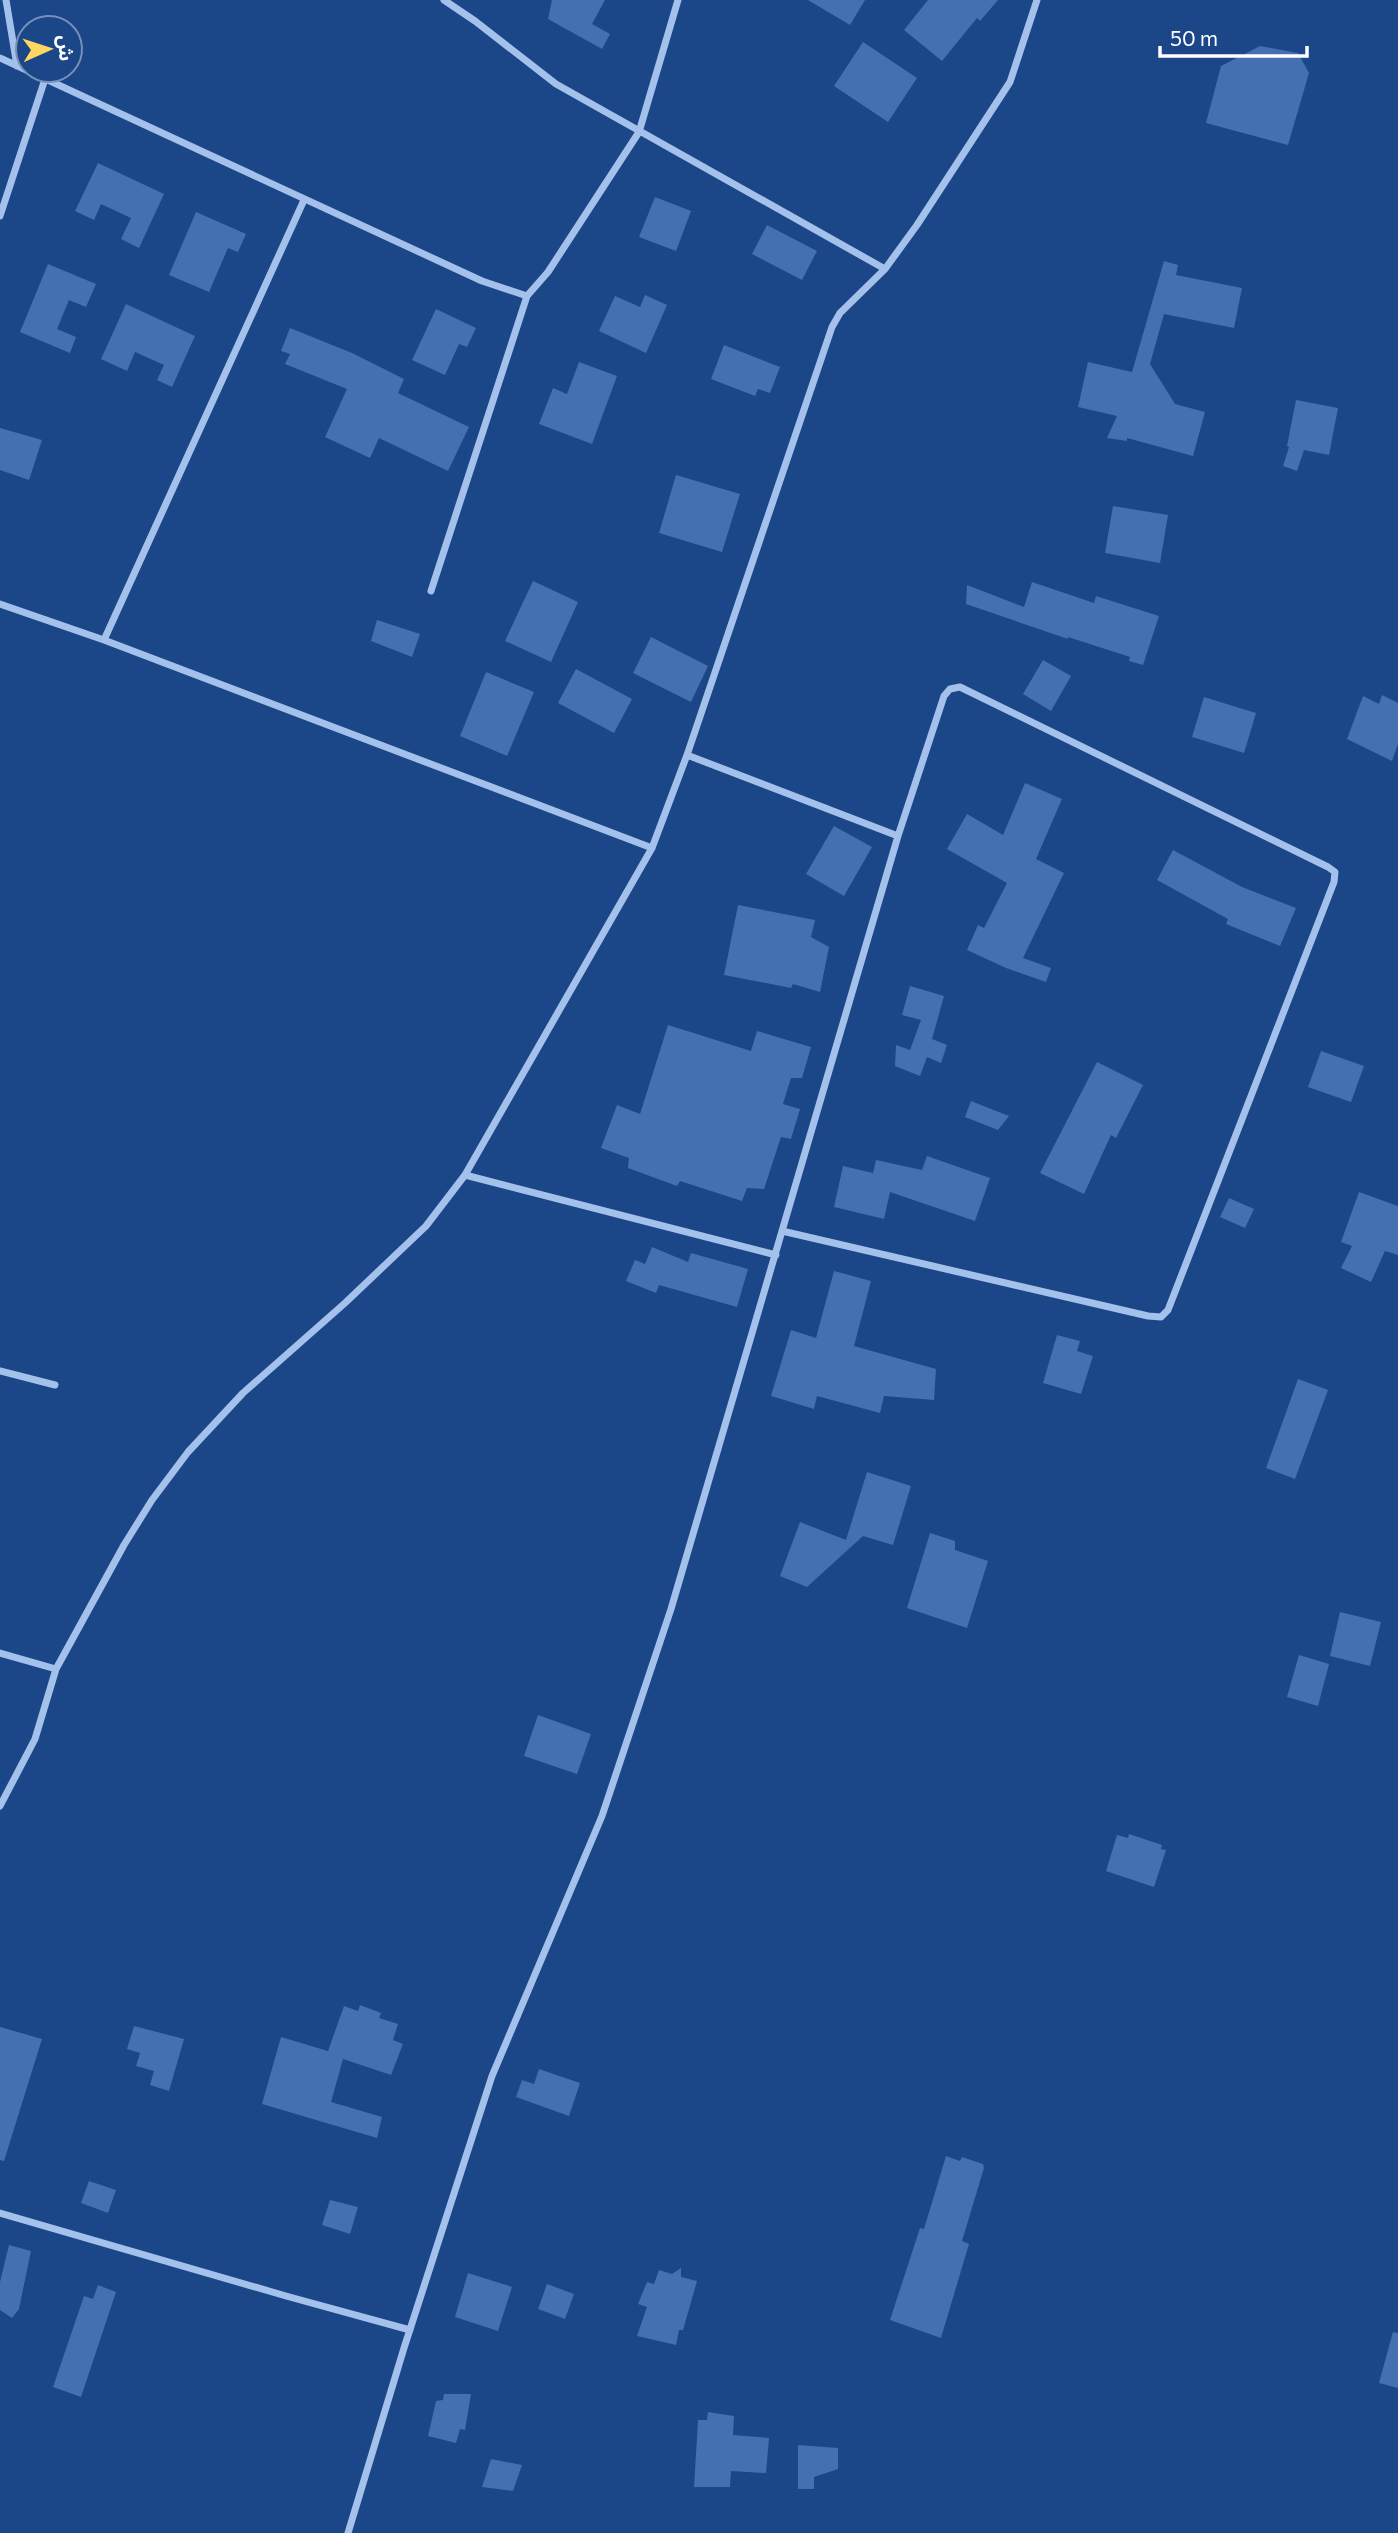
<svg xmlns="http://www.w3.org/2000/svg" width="1398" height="2533" viewBox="0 0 1398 2533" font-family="Commissioner,'Noto Sans Arabic',sans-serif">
	<rect width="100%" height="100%" fill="#1b4688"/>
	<path fill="#4470b1" d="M552,0h53l-13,24 18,10 -8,15 -54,-30z
		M808,0h57l-15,25z
		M928,0h70l-18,21 -3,-3 -35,43 -38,-31z
		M863,42l54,36 -29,44 -54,-36z
		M1260,46l38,7 11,20 -21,72 -82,-22 15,-57z
		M98,163l66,31 -25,54 -18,-9 10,-21 -30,-14 -7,16 -19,-9z
		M655,197l36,14 -15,40 -37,-14z
		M196,212l50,22 -8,18 -10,-4 -19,44 -40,-17z
		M767,225l50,26 -15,29 -50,-26z
		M1164,261l14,4 -2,10 66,13 -8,40 -70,-14 -14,50 25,40 30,8 -12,44 -66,-18v3l-20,-3 10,-22 -39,-9 10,-45 44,10z
		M48,264l48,20 -10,23 -17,-7 -12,29 19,8 -6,16 -50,-21z
		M645,295l22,10 -21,48 -47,-22 16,-35 25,11z
		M126,304l69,32 -23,51 -15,-7 7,-15 -29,-13 -8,19 -26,-12z
		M436,309l40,19 -9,19 -8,-3 -14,31 -33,-15z
		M290,328l62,25 52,26 -6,14 71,34 -21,44 -69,-33 -9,20 -45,-21 22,-48 -62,-25 5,-10 -9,-3z
		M724,345l56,22 -10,26 -12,-4 -3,7 -44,-17z
		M579,362l38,14 -25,68 -53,-20 14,-36 14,6z
		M1296,400l42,8 -9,47 -25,-5 -7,21 -14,-5 6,-19 -2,-1z
		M0,428l42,12 -13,40 -29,-10z
		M676,475l64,19 -18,58 -63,-19z
		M1113,506l55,9 -8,48 -55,-10z
		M533,581l45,21 -27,60 -46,-21z
		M1032,582l62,21 2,-7 63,20 -16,49 -14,-4 1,-4 -62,-20v2l-102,-35 1,-19 57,22z
		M377,620l43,14 -8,23 -41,-16z
		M651,637l57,29 -17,36 -58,-29z
		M1043,660l28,16 -20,35 -28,-17z
		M576,669l56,30 -18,34 -56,-30z
		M486,672l48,20 -27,64 -47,-20z
		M1382,695l16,8v41l-6,17 -45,-22 16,-43 16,8z
		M1204,697l52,16 -12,40 -52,-16z
		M1025,783l37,16 -26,60 28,14 -41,85 28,10 -5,14 -40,-14 -39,-18 11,-25 6,3 23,-45 -60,-34 20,-35 36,21z
		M834,826l38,21 -28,49 -38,-22z
		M1173,850l69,37 54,21 -16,38 -54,-22 2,-5 -71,-39z
		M738,905l77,15 -4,17 18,10 -9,45 -27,-8 -2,4 -67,-13z
		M910,986l34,10 -12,43 15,6 -6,18 -14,-6 -7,19 -25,-10 1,-21 14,5 11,-30 -19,-5z
		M668,1025l83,26 6,-20 54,16 -9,31h-11l-8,26 17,5 -9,30 -10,-2 -17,52 -17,-1 -5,13 -62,-20 -3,5 -49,-18 1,-10 -28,-10 16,-43 23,9z
		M1321,1051l43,15 -13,36 -43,-15z
		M1097,1062l46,23 -27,53 -5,-3 -27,59 -44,-21z
		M971,1101l38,15 -11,14 -33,-13z
		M927,1156l63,22 -15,43 -85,-29 -6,27 -50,-12 9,-41 30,7 3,-13 46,10z
		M1359,1192l39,14v49l-13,-4 -14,31 -30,-14 11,-22 -11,-4z
		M1229,1198l25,11 -9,19 -25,-11z
		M652,1247l36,15 3,-9 57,16 -11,38 -78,-22 -3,8 -30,-12 9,-21 10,4z
		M834,1271l37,10 -17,65 82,23 -2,31 -50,-4 -4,17 -63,-17 -3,13 -43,-13 20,-66 25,8z
		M1057,1335l23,6 -3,10 16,5 -12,38 -38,-11z
		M1298,1379l30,11 -33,89 -29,-11z
		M867,1472l44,14 -18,59 -30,-9 -56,51 -27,-11 20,-54 46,18z
		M930,1533l25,8v9l33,11 -21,67 -60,-20z
		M1340,1612l41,10 -11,44 -40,-10z
		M1299,1655l30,9 -11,42 -31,-9z
		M538,1715l53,19 -14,40 -53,-18z
		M1129,1834l33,11 -1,4 5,1 -12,37 -48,-16 11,-36 11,3z
		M360,2005l21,8 -2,5 19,6 -5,16 10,4 -12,31 -48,-16 -12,43 51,15 -5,21 -115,-34 19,-67 47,14 16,-45 14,5z
		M134,2026l50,13 -15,52 -19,-6 4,-14 -18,-5 4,-13 -13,-4z
		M0,2027l42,12 -38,122 -4,-1z
		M539,2069l41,14 -11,33 -53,-19 6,-17 12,4z
		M946,2156l14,5 2,-4 21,7 1,4 -22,73 7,3 -28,94 -51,-18 30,-92 4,1z
		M89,2181l27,9 -8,23 -27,-10z
		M330,2200l28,7 -8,27 -28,-9z
		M9,2245l22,6 -12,58 -7,9 -12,-8v-28z
		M681,2268v9l16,4 -14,49h-4l-3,15 -39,-9 10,-29 -9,-3 9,-22 7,2 5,-14 13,4z
		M468,2273l44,14 -14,44 -43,-14z
		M547,2284l27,10 -9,25 -27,-10z
		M98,2285l18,7 -35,105 -28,-10 31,-91 9,3z
		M1393,2332l5,1v55l-19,-5z
		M444,2394h27l-6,36 -5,-1 -4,14 -28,-7 8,-35 7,-1z
		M708,2412l26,4 -1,19 36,3 -3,35 -35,-2 -1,16h-36l4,-67h9z
		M798,2445l40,3v21l-24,8v12h-16z
		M491,2459l31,6 -9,26 -31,-4z"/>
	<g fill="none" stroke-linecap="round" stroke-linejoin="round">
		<path stroke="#a4c1ec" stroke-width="7" d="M6,0l11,66
			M444,0l31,21 81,63 329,185
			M0,58l482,223 45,15 21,-24 91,-140 39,-132
			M0,216l45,-137
			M431,591l96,-295
			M0,604l104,36 548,208
			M104,640l200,-440
			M465,1175l311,80
			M782,1231l366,85 13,1 7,-7 166,-428 1,-10 -7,-5 -368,-180 -10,2 -6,7 -46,140
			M0,1371l55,14
			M0,1653l56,16
			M0,1806l35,-67 21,-70 68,-124 28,-45 36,-48 55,-59 102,-90 81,-77 39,-51 187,-327 35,-93 145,-428 8,-14 45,-44 32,-44 93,-143 27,-82
			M0,2213l286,83 124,34
			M348,2533l56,-185 88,-272 110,-260 69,-207 227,-773 -211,-81"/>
	</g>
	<g transform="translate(49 49) rotate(87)"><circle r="33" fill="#1b4688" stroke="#7690b8" stroke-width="2"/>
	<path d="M0-5L12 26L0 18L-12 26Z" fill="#fdd760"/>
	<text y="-10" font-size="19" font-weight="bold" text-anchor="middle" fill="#ffffff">ش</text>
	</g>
	<path d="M1160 46v10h147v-10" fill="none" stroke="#ffffff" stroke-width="3.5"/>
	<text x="1170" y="46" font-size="21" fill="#ffffff" stroke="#1b4688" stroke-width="5" paint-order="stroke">50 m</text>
</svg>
